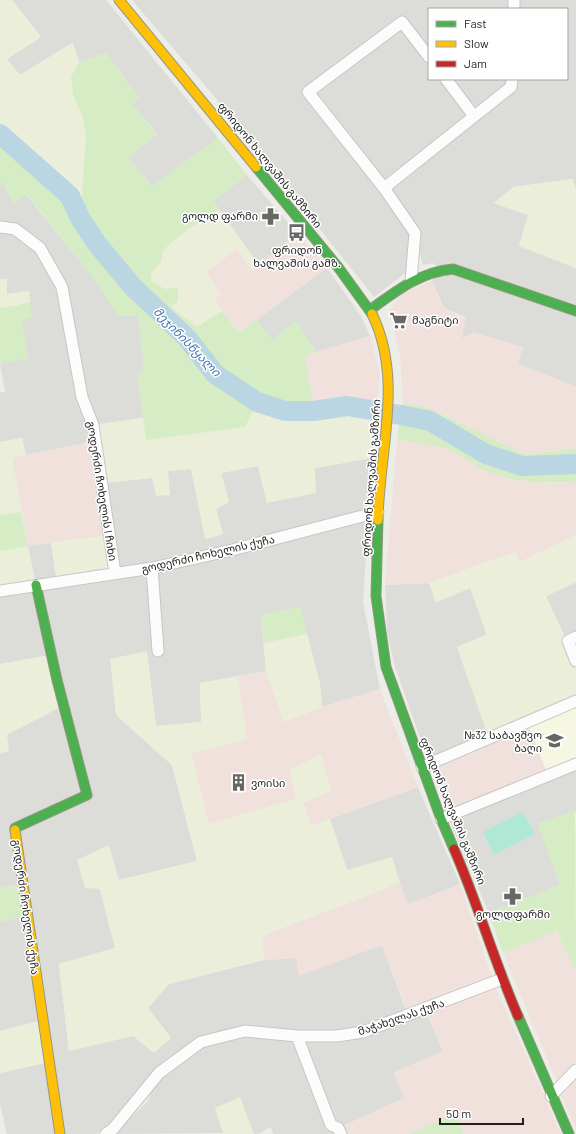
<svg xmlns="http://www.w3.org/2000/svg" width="576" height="1134" viewBox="0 0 576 1134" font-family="Barlow,'Noto Sans Georgian',sans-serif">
	<rect width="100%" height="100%" fill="#edede8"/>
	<path fill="#dcdcd9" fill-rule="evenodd" d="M12,0h94l112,138 -66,48 -24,-29 29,-23 -25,-30 7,-7 -33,-44 -27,9 -7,-19 -52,32 -14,-16 35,-22z
		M132,0h444v190l-3,-11 -60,8 -19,16 34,12 -9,31 57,22v119l-58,-23 4,-17 -60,-8 3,-22 -21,-9 -12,-27 7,-12 -6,-6 -10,2 -8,-31 -7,37 -34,26 -161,-202zM429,9h138v70h-138z
		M247,175l50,58 -38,32 -46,-64z
		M3,182l23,12 65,81 28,41 19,-1 6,55 -7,3 6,45 -50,7 3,16 -70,14 -4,-17 -22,4v-50h5l-5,-28 27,-6 -5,-38 10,-3 -25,-23v-15h-7v-96z
		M327,268l34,48 9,20 -54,16 -20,-31 -24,19 -16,-21z
		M372,458l-5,53 -4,7 5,8 -5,76 17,87 -58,18 -2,-23 -20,-77 -39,8 5,56 -66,12 1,39 -45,4 -9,-74 -31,63 56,50 25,96 -78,19 -19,9 15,59 -56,16 10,86 64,-14 38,2 -23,-30 21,-24 95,-24 32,-2 3,17 83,-30 26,71 17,-6 18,42 -49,20 10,26 -65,30 2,6h-68l-2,-7 -13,7h-4l-15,-37 -16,36 -110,1 35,-33 10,-27 -48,49 -13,11h-33l-41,-250 -23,4v-135l9,-2 -3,-16 58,-30 -13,-50 -51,9v-73l36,-6 -8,-39 23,-3 6,39 45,-99 50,-5 18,17 -2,-24 23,-2 15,70 17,-5 -7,-25 13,-7 -8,-29 37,-7 9,37 48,-35z
		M576,582v79l-30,-65z
		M429,583l7,19 34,-14 17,47 -30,12 32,91 -61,22 -33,-93 -8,-35 -2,-47z
		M576,764v49l-1,-2 -37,13 22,61 -71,28 -39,-91 73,-36z
		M418,787l42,97 -52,21 -61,-35 -17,-51z
		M28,915l14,105 -42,11v-109z
		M49,1062l9,72h-51l-7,-30v-31z"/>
	<path fill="#f0e1dc" d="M297,233l30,35 -88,65 -25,-33 -9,-28 32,-23 15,21z
		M432,281l10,26 23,13 -3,19 11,-7 50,15 -5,17 58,23v61l-50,7 -99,-48 -24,-4 -3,-46 -10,-47 12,-16z
		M370,336l10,37 -4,38 -29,-5 -33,5 -9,-56z
		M397,440l38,5 113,39 28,-3v54l-56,27 -5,-10 -86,31 -44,2z
		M96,441l13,93 -81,12 -16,-88z
		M266,671l18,51 38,-15 58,-18 38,98 -107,39 -8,-23 -7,-4 -87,26 -18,-72 56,-14 -10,-62z
		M528,724l18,46 -99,44 -14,-48z
		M400,883l8,21 52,-20 35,102 66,148h-98l-7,-21 -46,21h-69l-3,-6 66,-30 -10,-26 49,-21 -18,-41 -16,6 -27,-71 -83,31 -3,-18 -32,2 -2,-24z
		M558,931l16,36h2v95l-20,18 -53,-127z
		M576,1079v51l-14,-33z"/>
	<path fill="#f5f7e3" d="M576,705v53l-30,12 -18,-46z"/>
	<path fill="#ebefda" d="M0,0h12l29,37 -34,22 13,16 53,-32 6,19 -8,15 2,18 9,20 4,20 -4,63 -12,-2 -70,-62z
		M573,179l3,11v78l-57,-22 9,-31 -34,-12 19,-16z
		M219,210l40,55 -7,6 -15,-22 -31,23 15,22 -7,6 8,11 -25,16 -26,-21 -6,-17 -14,-8v-8l10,-11 2,-12 20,-17z
		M0,279h7v15l22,-3 1,12 -30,5z
		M257,402l28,9h29l33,-5 29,5 -4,47 -57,10 1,25 -49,10 -9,-37 -37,7 8,29 -13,7 7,25 -18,5 -14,-70 -23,2 2,24 -14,1 -4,-18 -50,5 -9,-58 50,-7 3,22z
		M22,438l4,17 -14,3 9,54 -21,3v-73z
		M109,534l6,39 -58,9 -6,-39z
		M576,535v47l-30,14 30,65v40l-87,37 -32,-91 30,-13 -17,-46 -34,14 -7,-19 86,-31 5,10z
		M28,546l8,39 -36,6v-40z
		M307,634l13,50 2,23 -38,15 -18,-51 -2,-28z
		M147,651l9,75 45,-4 -1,-39 37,-6 10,62 -56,14 18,71 87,-25 -7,-29 32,-16 10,37 -28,12 8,23 19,-7 17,51 45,-13 8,26 -138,52 2,25 -95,24 -21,24 23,30 -17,15 -21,-17 -64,15 -10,-87 56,-16 -15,-59 -15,-1 -8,-28 32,-15 10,35 78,-19 -25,-96 -56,-50 -6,-56z
		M51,655l13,50 -57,30 2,16 -9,2v-89z
		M42,1020l7,42 -49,11v-42z
		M240,1097l14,37h-35l4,-1 -8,-25z"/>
	<path fill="#d6ecc5" d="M106,53l33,44 -7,7 25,31 -29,22 24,29 66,-48 29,37 -34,26 6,9 -36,23 -20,17 -2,12 -10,11v8l14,8 13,-2v14l-7,6 26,20 25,-16 17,22 17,-14 16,21 24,-19 20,31 -11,4 9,55h-29l-28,-9 -12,25 -99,13 -9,-67 7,-3 -6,-55 -19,1 -28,-41 -64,-81 -14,10 -10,-21h-3v-49l70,62 12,1 4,-62 -4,-20 -9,-20 -2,-18 8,-15z
		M30,303l2,14 -10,4 6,37 -28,6v-56z
		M403,403l24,4 99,48 50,-7v33c-28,3 -55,2 -82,-7 -14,-5 -27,-15 -41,-22 -17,-8 -37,-9 -56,-12z
		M21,512l7,34 -28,5v-36z
		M300,607l7,27 -43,9 -3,-28z
		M575,811l1,156 -2,1 -17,-37 -54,22 -14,-40 71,-28 -22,-61z
		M23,884l5,31 -28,7v-34z
		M456,1113l7,21h-53z"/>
	<path fill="#b0e8d6" d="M523,812l12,22 -41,21 -11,-23z"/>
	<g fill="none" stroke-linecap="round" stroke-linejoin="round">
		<path stroke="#b9d6e2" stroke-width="20" d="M0,134l70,62 10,22 17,26 36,43 54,51 28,36 42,28 28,9h29l33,-5 54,9 29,6 56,33 36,12 54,-2"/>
		<defs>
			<path id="street" d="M514,9v-9
				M446,79l28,37
				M384,188l127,-101 1,-8
				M0,227l15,2 25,19 22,39 20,110 11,28 22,148
				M411,281l4,-48 -31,-45 -76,-96 94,-70 27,35
				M152,568l6,83
				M0,591l152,-23 80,-18 146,-38
				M576,637l-8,4 8,20
				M422,767l154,-66
				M441,819l135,-55
				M297,1036l34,89 7,3 3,6
				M551,1096l25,-26
				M106,1134l7,-5 46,-56 42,-31 44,-11 52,5h40l26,-4 139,-53"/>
			<path id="fast" d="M256,167l82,100 34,47
				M370,310c26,-19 50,-38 83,-41l123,42
				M378,520l-2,76 10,71 55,152 13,30
				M15,830v-2l72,-33 -30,-115 -21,-95
				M518,1016l51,118"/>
			<path id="slow" d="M119,0l137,167
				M372,314c32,65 7,138 6,206
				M15,830l45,304"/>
			<path id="jam" d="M454,849c24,55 40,112 64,167"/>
		</defs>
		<use href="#street" stroke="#c6c6c4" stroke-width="13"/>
		<use href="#fast" stroke="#93997e" stroke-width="11"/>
		<use href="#slow" stroke="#93997e" stroke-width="11"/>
		<use href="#jam" stroke="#93997e" stroke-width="11"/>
		<use href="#street" stroke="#fcfcfc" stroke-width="11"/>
		<use href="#fast" stroke="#4caf50" stroke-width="9"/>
		<use href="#slow" stroke="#ffc107" stroke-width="9"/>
		<use href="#jam" stroke="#c62828" stroke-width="9"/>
	</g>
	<defs>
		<symbol id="pharmacy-bare" viewBox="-9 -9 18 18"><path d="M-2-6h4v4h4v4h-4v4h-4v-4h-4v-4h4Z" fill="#676765" stroke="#fff" stroke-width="2.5" paint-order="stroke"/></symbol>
		<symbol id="bus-bare" viewBox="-9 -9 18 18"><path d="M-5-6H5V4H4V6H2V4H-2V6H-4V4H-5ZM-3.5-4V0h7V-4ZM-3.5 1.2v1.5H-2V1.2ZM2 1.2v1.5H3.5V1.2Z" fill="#676765" stroke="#fff" stroke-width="2.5" paint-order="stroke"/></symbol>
		<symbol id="supermarket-bare" viewBox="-9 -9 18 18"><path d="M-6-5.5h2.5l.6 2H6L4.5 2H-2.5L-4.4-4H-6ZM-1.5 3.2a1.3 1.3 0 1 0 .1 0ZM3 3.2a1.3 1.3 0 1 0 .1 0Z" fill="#676765" stroke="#fff" stroke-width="2.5" paint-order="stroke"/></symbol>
		<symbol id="school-bare" viewBox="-9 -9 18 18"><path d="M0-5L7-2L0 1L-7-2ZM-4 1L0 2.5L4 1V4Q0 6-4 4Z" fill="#676765" stroke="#fff" stroke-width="2.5" paint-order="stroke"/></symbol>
		<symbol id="building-bare" viewBox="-9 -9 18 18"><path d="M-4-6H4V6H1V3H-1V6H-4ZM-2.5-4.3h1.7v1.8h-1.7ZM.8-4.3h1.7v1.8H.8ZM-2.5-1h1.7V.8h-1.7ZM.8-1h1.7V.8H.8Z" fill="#676765" stroke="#fff" stroke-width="2.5" paint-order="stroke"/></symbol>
	</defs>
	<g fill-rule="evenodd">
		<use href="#pharmacy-bare" x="258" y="204" width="25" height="25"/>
		<use href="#bus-bare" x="284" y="220" width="25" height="25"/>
		<use href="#supermarket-bare" x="386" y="308" width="25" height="25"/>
		<use href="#school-bare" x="542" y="728" width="25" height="25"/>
		<use href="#building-bare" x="226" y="770" width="25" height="25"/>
		<use href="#pharmacy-bare" x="500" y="884" width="25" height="25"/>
	</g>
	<g text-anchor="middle" stroke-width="3" stroke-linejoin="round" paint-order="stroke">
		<g font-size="11" fill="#1f1f1f" stroke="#fff">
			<text transform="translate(270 165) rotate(51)" y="4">ფრიდონ ხალვაშის გამზირი</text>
			<text transform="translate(371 478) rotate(-86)" y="4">ფრიდონ ხალვაშის გამზირი</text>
			<text transform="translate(102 491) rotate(81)" y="4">გოდერძი ჩოხელის I ჩიხი</text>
			<text transform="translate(208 554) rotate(-13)" y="4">გოდერძი ჩოხელის ქუჩა</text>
			<text transform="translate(453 811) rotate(68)" y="4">ფრიდონ ხალვაშის გამზირი</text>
			<text transform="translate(26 907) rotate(82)" y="4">გოდერძი ჩოხელის ქუჩა</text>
			<text transform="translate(401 1017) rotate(-19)" y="4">მაჭახელას ქუჩა</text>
		</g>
		<g font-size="11" fill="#1f1f1f" stroke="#fff" text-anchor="end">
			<text x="258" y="220">გოლდ ფარმი</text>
			<text x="297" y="254" text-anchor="middle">ფრიდონ<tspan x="297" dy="13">ხალვაშის გამზ.</tspan></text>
			<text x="412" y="324" text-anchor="start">მაგნიტი</text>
			<text x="542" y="739">№32 საბავშვო<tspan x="542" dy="13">ბაღი</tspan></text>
			<text x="251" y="787" text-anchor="start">ვოისი</text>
			<text x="513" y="918" text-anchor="middle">გოლდფარმი</text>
		</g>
		<g font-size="12" font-style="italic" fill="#4671b3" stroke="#fff">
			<text transform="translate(187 342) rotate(46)" y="4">მეჯინისწყალი</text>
		</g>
	</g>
	<rect x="428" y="8" width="140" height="72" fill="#ffffff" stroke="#a5a5a5"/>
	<rect x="436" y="21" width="20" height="6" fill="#4caf50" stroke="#a5a5a5"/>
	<text x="464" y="28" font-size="12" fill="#1f1f1f">Fast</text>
	<rect x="436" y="41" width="20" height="6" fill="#ffc107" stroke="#a5a5a5"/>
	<text x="464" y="48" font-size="12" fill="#1f1f1f">Slow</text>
	<rect x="436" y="61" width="20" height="6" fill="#c62828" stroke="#a5a5a5"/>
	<text x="464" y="68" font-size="12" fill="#1f1f1f">Jam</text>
	<path d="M440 1118v6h83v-6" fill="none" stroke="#1f1f1f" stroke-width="2"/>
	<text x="446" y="1118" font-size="12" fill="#1f1f1f" stroke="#ffffff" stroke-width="3" paint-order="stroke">50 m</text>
</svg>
